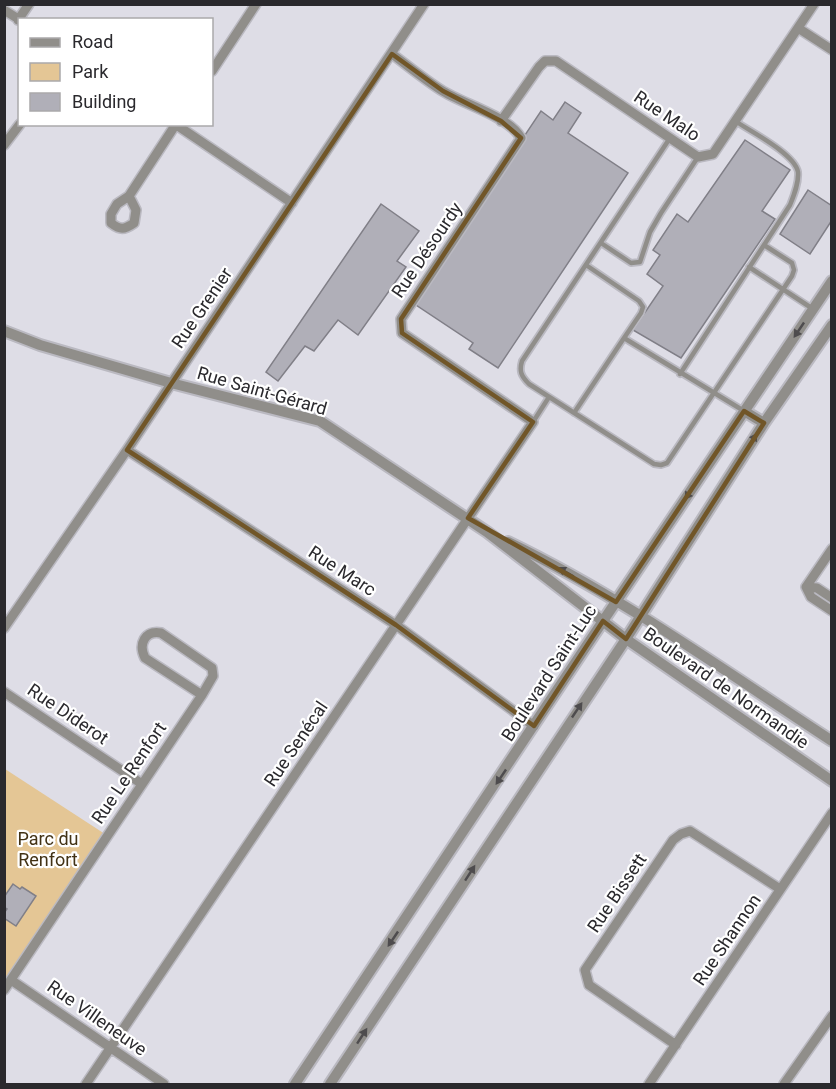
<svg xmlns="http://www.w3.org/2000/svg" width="836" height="1089" viewBox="0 0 836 1089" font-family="Roboto,sans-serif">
	<rect width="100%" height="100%" fill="#dedde6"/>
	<path fill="#e4c695" d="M5,769l103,67 -103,151 -1,-218z"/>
	<path fill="#b0afb8" stroke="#807f87" stroke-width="1.5" d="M565,102l16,11 -13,20 60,40 -130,195 -29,-19 4,-6 -60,-40 128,-192 12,9z
		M745,140l45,30 -28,41 13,8 -94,139 -48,-28 30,-44 -16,-12 13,-19 -7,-5 24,-36 11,8z
		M808,190l24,16v14l-22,34 -30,-20z
		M381,204l38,27 -22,30 9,6 -48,68 -20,-15 -24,31 -9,-5 -27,35 -12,-9z
		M13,884l7,5 2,-2 14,9 -20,30 -12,-8v-5l3,-4 -3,-2v-10z"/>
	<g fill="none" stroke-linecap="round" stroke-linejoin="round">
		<defs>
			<path id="service" d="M670,138l-148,223c-3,10 -1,15 7,23l125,80 7,1 6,-2 125,-187 2,-6 -2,-7 -28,-18
				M601,243l30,20 9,-1 10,-30 11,-19 37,-56
				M586,265l53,36 4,6 -2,6 -17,25
				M749,267l64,42
				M680,374l110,-169c4,-10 9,-22 8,-33 -3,-18 -48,-41 -63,-51
				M574,413l50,-75 120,73
				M533,422l16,-25"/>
			<path id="minor" d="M4,10l16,10
				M18,20l11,-16
				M798,28l34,22
				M212,71l44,-67
				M501,121l38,-54 6,-6h11l142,96 15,-3 101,-150
				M175,124l117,79
				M4,145l16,-21
				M129,196l7,14 -2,13c-10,7 -14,7 -23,0v-9l6,-10 12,-8 47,-72
				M127,450l269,175 138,101
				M806,587l26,-38
				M832,598l-15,-10 -11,-1 5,10 21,14
				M4,628l123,-178 297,-446
				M4,692l138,92
				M11,980l153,104
				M4,990l198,-295 11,-19 -1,-8 -51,-35c-16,-3 -23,11 -16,25l57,37
				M676,1045l-87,-60 -4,-15 88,-130 8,-6 9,-3 90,58
				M86,1084l447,-662 -131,-89 -1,-14 120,-181c-12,-22 -59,-34 -80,-48 -17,-11 -33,-24 -49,-36
				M649,1084l183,-271
				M784,1084l48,-68"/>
			<path id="tertiary" d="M4,331l36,14 131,38 149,38 167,111 139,107 206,142
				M744,411l20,12
				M508,542c114,55 218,130 324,199
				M295,1084l308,-463 229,-340
				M330,1084l296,-445 138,-216 68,-98"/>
		</defs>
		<use href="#service" stroke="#bab9c1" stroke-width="8"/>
		<use href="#minor" stroke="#bab9c1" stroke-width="12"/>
		<use href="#tertiary" stroke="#bab9c1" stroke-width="14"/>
		<use href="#service" stroke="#908e8a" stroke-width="4.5"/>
		<use href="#minor" stroke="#908e8a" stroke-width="9"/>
		<use href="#tertiary" stroke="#908e8a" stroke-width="10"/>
	</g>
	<defs><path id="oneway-solid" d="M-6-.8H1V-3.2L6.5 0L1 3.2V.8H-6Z" transform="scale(1.5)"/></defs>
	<g fill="#4e4c4e">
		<use href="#oneway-solid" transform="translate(799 330) rotate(124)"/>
		<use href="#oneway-solid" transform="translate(752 441) rotate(-57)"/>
		<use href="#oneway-solid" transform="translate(690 492) rotate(124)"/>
		<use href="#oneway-solid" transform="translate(566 572) rotate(-149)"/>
		<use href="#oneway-solid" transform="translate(577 710) rotate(-56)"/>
		<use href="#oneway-solid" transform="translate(501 777) rotate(124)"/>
		<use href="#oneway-solid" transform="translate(470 873) rotate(-57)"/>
		<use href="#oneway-solid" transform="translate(393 939) rotate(124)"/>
		<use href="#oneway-solid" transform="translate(362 1036) rotate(-57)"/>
	</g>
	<path fill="none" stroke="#715628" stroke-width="4.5" stroke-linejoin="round" d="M392,54l51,37 58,30 20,17 -120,181 1,14 131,89 -65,96 148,84 128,-191 20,12 -138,216 -23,-18 -69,105 -138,-101 -269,-175z"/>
	<g text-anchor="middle" stroke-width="4.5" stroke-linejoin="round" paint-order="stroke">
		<g font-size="18" fill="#2a292d" stroke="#fff">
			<text transform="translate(667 116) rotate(34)" y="6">Rue Malo</text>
			<text transform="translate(427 250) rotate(-56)" y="6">Rue Désourdy</text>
			<text transform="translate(202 308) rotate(-56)" y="6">Rue Grenier</text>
			<text transform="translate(262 391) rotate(16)" y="6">Rue Saint-Gérard</text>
			<text transform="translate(342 571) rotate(33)" y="6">Rue Marc</text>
			<text transform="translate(549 673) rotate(-57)" y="6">Boulevard Saint-Luc</text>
			<text transform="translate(726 688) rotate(35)" y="6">Boulevard de Normandie</text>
			<text transform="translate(68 714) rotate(34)" y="6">Rue Diderot</text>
			<text transform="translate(296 744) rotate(-56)" y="6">Rue Senécal</text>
			<text transform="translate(129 773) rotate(-56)" y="6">Rue Le Renfort</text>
			<text transform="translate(617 893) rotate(-56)" y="6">Rue Bissett</text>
			<text transform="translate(727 940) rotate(-56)" y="6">Rue Shannon</text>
			<text transform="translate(97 1018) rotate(35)" y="6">Rue Villeneuve</text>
		</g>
		<g font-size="18" fill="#423215" stroke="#fff">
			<text x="48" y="845">Parc du<tspan x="48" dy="21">Renfort</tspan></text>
		</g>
	</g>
	<rect width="836" height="1089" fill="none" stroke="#2a292d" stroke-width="12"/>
	<rect x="18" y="18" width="195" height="108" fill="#ffffff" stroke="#aaa9ab" stroke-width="1.5"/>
	<rect x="30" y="38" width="30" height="9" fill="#908e8a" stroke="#aaa9ab" stroke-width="1.5"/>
	<text x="72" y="48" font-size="18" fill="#2a292d">Road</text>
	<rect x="30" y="63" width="30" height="18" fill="#e4c695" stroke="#aaa9ab" stroke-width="1.5"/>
	<text x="72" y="78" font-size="18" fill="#2a292d">Park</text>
	<rect x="30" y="93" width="30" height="18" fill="#b0afb8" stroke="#aaa9ab" stroke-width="1.5"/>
	<text x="72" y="108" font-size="18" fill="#2a292d">Building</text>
</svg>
